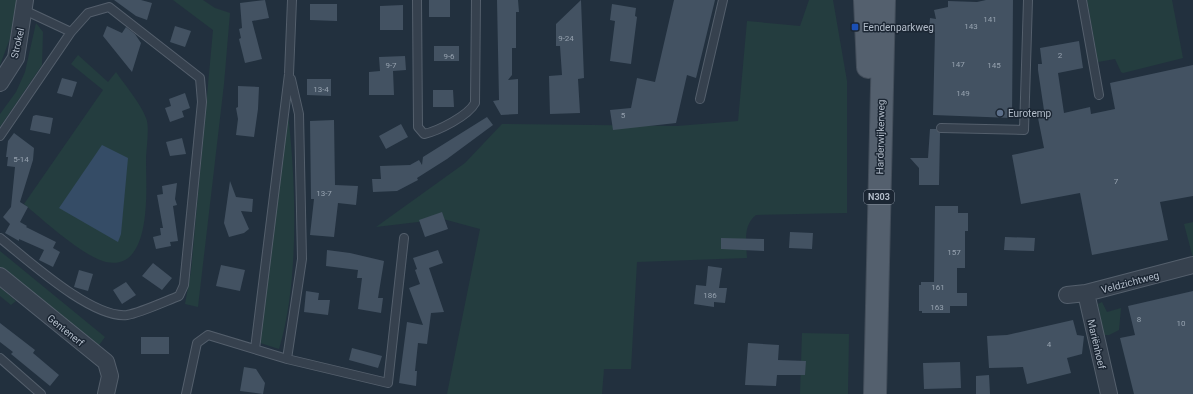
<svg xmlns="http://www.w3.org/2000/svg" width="1193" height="394" viewBox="0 0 1193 394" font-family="Roboto,sans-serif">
	<rect width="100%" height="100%" fill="#22303e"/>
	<path fill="#243d3f" d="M0,0h17l-2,25 -15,40z
		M173,0h30l12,8 15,5 -6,71 -26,223 -13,-3 6,-33 22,-241z
		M809,0h24l14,81v132l-91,2c-13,10 -10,27 -9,43l-110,4 -6,107h-27l-2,25h-155l33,-165 -37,-10 -67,8 89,-64 37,-39 175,2 61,-5 9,-100 53,5z
		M1087,0h85l11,58 -60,15 -2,-1 -6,-13 -17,3z
		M36,23l7,9 -1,33 -42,62v-13l16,-22 9,-20z
		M78,55l30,27 8,-10c9,13 25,32 30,46 4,8 0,32 0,42 0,28 7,112 -40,102 -22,-5 -63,-42 -82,-58l79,-114 -32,-26z
		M287,106c9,70 13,175 -8,243l-25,-8z
		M1193,222v36l-9,-34z
		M0,251l105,86 -8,11 -97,-79z
		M0,287l16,14 -5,4 -11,-9z
		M1102,302l5,10 14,-4 -2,22 -10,5h-6l-5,-31z
		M802,333l47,1 -1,60h-48z"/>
	<path fill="#354c66" d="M102,145l26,13 -7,76 -3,8 -59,-34z"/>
	<path fill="#435262" d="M114,0h27l11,3 -5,17 -11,-4z
		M265,0l4,18 -17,3 10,38 -17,4 -6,-24 2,-1 -2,-9 3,-1 -2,-25z
		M429,0h21v17h-21z
		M497,0h21l1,12h-3v36h-4v27l-4,5 10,-1v35l-17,1 -8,-14 6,-1z
		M581,0l3,78 -6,1 2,34 -30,1 -1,-38 13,-1 -2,-29h-4v-22z
		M674,0h41l-19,78 -9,-3 -11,48 -63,7 -3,-20 21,-2 6,-30 18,4z
		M986,0h27l-1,118 -79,-3 2,-83 -6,-1 1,-13 6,1 -2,-9 14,-3v-6l29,1z
		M310,4h27v17l-27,-1z
		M612,4l24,4 -1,8 2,1 -6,47 -21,-3 5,-40 -5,-1z
		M403,5v25h-23v-24z
		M107,26l15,7 4,-6 9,7 6,9 -9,29 -29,-36z
		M175,26l16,5 -6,16 -15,-5z
		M1079,41l4,27 -25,5 6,40 26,-6 1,7 24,-5 -5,-26 83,-18v131l-33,6 8,38 -76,15 -12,-62 -59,11 -9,-49 32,-7 -6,-30 7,-1 -7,-47v-6h4l-2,-16z
		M434,46h25v15h-25z
		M405,56l1,14 -13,1 1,24h-25v-23l11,-1 -1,-14z
		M62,78l15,4 -5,15 -15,-4z
		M307,79h24v17l-24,-1z
		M238,86l21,1 -1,22 -4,28 -18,-2 2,-16 -2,-11 2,-1z
		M433,90h20l1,17h-21z
		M185,93l5,15 -8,3 2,6 -14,5 -5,-14 6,-2 -2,-7z
		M36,115l17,3 -3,16 -20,-4 3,-14z
		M487,117l6,8 -46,34 -30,19 1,2 -21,11 -24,1 -1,-13h9l-1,-13 30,-1 9,-5 3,5 1,-8z
		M334,120l1,65 23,1 -2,19 -18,-2 -4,34 -24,-2 4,-36h-3l-1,-78z
		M401,124l7,13 -22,12 -7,-13z
		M930,129h6l4,4 -1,52h-20v-17l-9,-10h18z
		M14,133l20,15 -1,12 -13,42 8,5 -8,15 7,4 -1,1 30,15 -3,6 7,4 -7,15 -14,-7 5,-10 -25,-11v2l-14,-8 5,-9 -7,-7 8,-10 4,-40 -8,-1 1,-9h-2l2,-16z
		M182,138l4,16 -16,2 -4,-14z
		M230,181l6,16 17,2 -1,13 -11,-1 8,18 -5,4 -15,4 -5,-14z
		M177,183l-2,16 2,6 -4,1 5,35 -8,1 1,4 -15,3 -3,-12 8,-2 -1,-7h3l-6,-33 6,-1 -1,-8z
		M935,206h23v7h10v18h-3v37h-8v25h10v13h-17v7h-28v-2h-3v-26h2v-3h13z
		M442,212l6,17 -23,8 -6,-17z
		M790,232l23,1 -1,16 -23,-1z
		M1005,237l30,1 -1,13 -30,-1z
		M721,238l43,1v12l-43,-2z
		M327,250l23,3 34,8 -6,37h5l-2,15 -23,-4 4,-31h-5l1,-8 -32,-4z
		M438,250l5,13 -14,5 15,44 -13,1 -4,31 -9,-1 -3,28h2l-1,15 -17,-3 8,-61 16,3 -14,-37 11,-4 -5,-14 2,-1 -4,-11z
		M153,263l19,15 -10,12 -20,-14z
		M221,265l24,5 -5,21 -24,-5z
		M708,266l14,2 -3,20h8l-2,15 -11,-1v5l-20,-3 2,-19 10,1z
		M79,270l14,4 -5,17 -14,-4z
		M126,282l10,13 -14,9 -9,-14z
		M306,291l13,2 -1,7h12l-2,15 -24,-3z
		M1193,291v103h-59l-14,-56 15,-3 -7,-29z
		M1073,320l4,15 7,1 -2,18 -15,4 4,15 -44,11 -4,-17 -34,1 -2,-32 20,-1z
		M0,323l35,27 -2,3 26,22 -9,11 -39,-32 2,-2 -13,-10z
		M141,337h28v17h-28z
		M748,343l31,2 -1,15 28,1 -1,14h-28l-1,11 -31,-1z
		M352,348l30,8 -4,12 -29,-8z
		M960,362l1,26 -37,1 -1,-26z
		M244,367l12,2 9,14 -2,11 -23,-3z
		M989,375l1,19h-14v-18z"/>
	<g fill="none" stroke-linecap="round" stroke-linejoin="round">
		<defs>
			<path id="lane" d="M417,0l1,127 6,7c14,-3 44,-18 51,-31l1,-103
				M1082,0l17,95
				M24,10l47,22
				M700,99l23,-99
				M941,128l83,2 4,-130
				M0,136l71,-104 17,-19 21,-6 91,71 2,24 -18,183 -5,11c-13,5 -39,17 -52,19 -35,4 -99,-55 -127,-77
				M255,349l34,-275 3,-74
				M0,358l41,36
				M287,359l15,-100 -3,-145 -8,-35
				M186,394l11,-51 11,-8 79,24 101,24 16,-145"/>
			<path id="street" d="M0,83l16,-25 9,-58
				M0,276l106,86 4,14 -4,18
				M1086,293l23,101
				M1067,295l19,-2 107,-28"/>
			<path id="primary" d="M865,0l3,67
				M875,394l9,-394"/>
		</defs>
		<use href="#lane" stroke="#545f6c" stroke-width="10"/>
		<use href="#street" stroke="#545f6c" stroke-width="18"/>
		<use href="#primary" stroke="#424d5a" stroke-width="24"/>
		<use href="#lane" stroke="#36414e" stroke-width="8"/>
		<use href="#street" stroke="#36414e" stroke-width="16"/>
		<use href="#primary" stroke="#54606e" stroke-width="22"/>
	</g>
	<rect fill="#1a4fb4" stroke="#1b2633" stroke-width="1.5" x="851" y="23" width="8" height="8" rx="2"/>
	<circle fill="#5c6f8a" stroke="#1b2633" stroke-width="1.5" cx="1000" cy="113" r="4"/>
	<g text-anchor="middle" stroke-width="3" stroke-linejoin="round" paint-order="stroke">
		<g font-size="8" fill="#96a2af">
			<text x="990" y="22">141</text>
			<text x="971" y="29">143</text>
			<text x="566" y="41">9-24</text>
			<text x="1060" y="58">2</text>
			<text x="449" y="59">9-6</text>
			<text x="958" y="67">147</text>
			<text x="391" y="68">9-7</text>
			<text x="994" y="68">145</text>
			<text x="321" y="92">13-4</text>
			<text x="963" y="96">149</text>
			<text x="623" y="118">5</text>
			<text x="21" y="162">5-14</text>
			<text x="1116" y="184">7</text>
			<text x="324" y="196">13-7</text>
			<text x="954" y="255">157</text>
			<text x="938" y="290">161</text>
			<text x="710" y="298">186</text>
			<text x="937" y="310">163</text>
			<text x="1139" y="322">8</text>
			<text x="1181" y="326">10</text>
			<text x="1049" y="347">4</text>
		</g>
		<rect fill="#1b2633" stroke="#858f9c" stroke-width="1" x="864" y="190" width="30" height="14" rx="3"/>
		<g font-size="9" font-weight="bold" fill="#b2bcc9">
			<text x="879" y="200">N303</text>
		</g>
		<g font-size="10" fill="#b2bcc9" stroke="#1b2633" text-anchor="start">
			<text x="863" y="31">Eendenparkweg</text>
			<text x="1008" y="117">Eurotemp</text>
		</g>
		<g font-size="10" fill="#b2bcc9" stroke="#1b2633">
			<text transform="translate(17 43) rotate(-77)" y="4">Strokel</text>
			<text transform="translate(880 137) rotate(-89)" y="4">Harderwijkerweg</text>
			<text transform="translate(1130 282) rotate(-15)" y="4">Veldzichtweg</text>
			<text transform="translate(66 330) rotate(39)" y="4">Gentenerf</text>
			<text transform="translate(1097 344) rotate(77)" y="4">Mariënhoef</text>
		</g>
	</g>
</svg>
